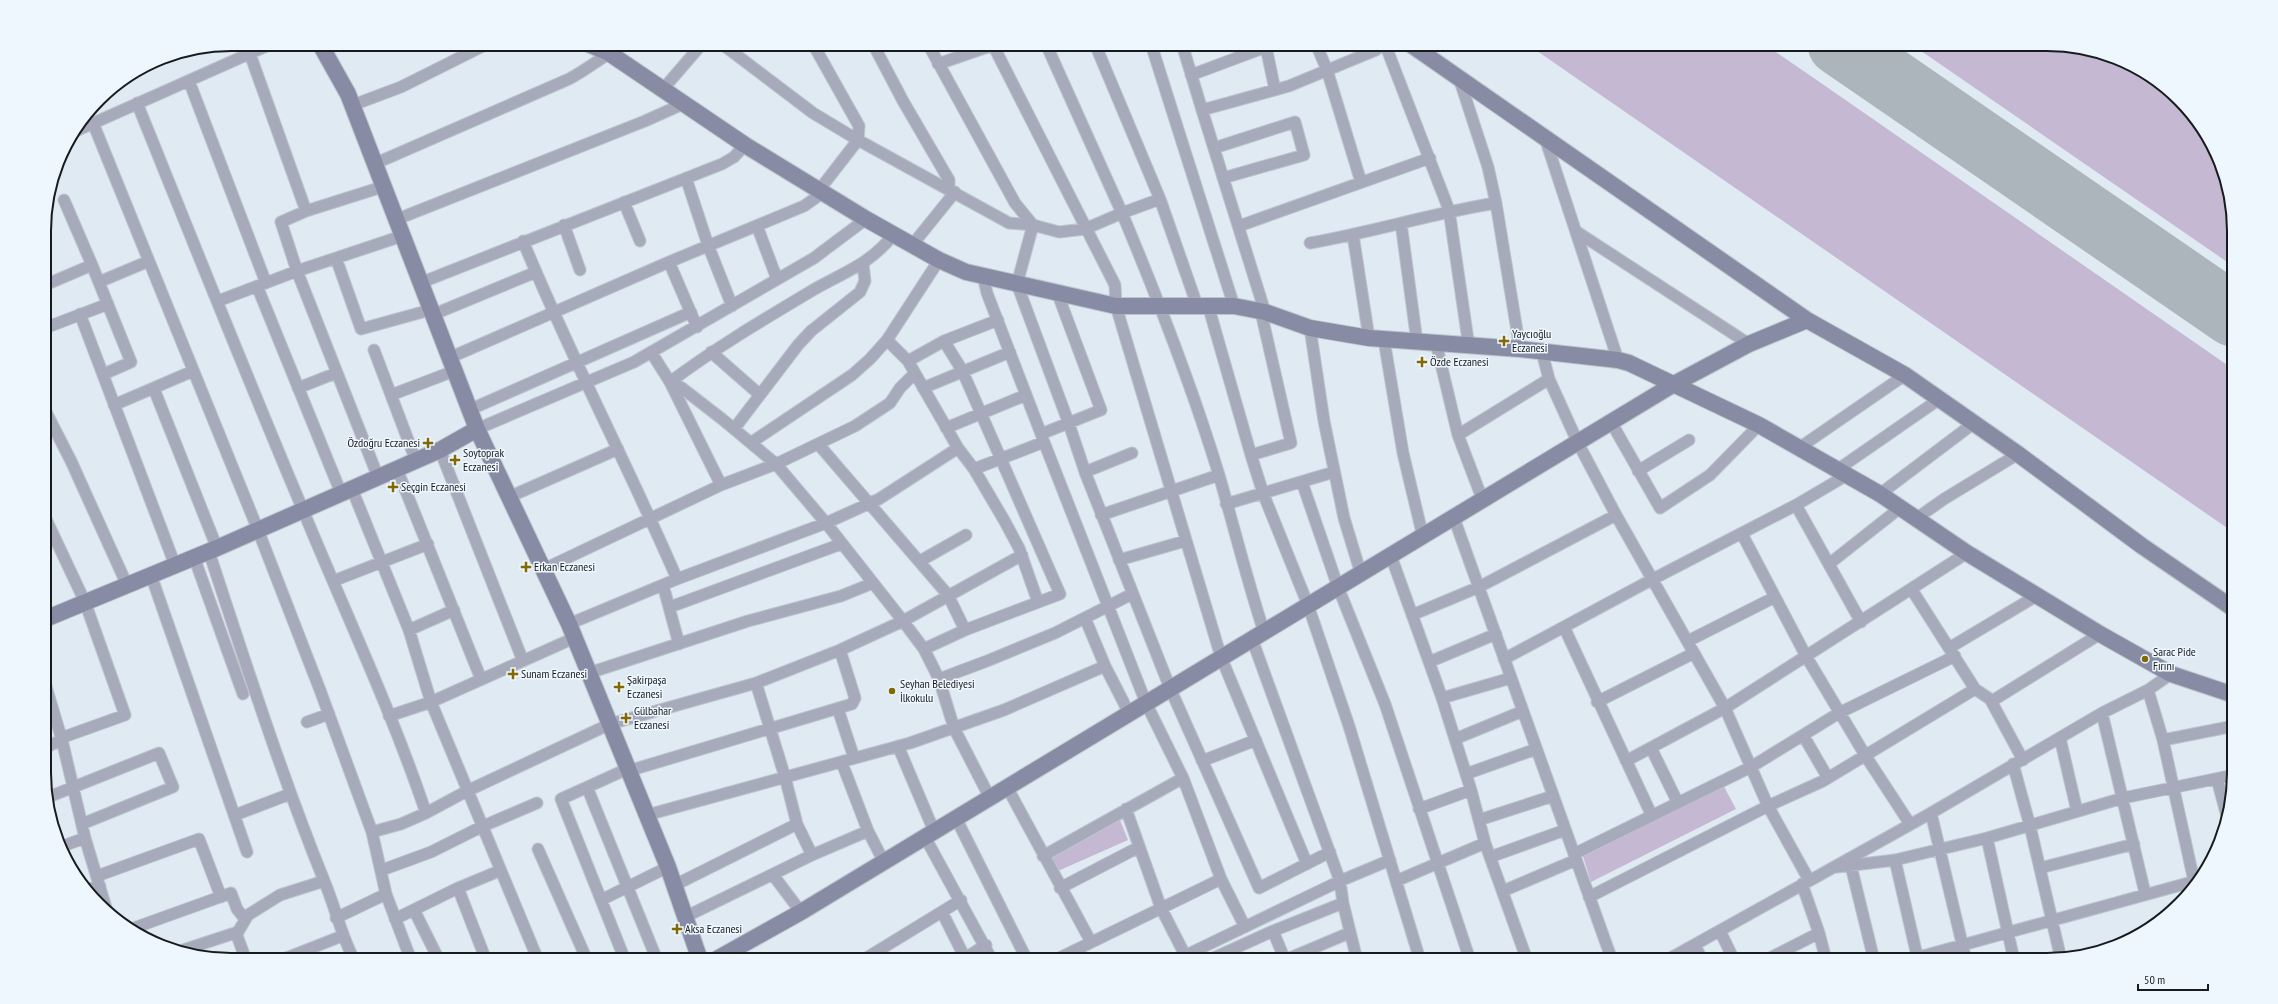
<svg xmlns="http://www.w3.org/2000/svg" width="2278" height="1004" viewBox="0 0 2278 1004" font-family="'PT Sans Narrow',sans-serif">
	<rect width="100%" height="100%" fill="#e0eaf3"/>
	<path fill="#c5b8d2" d="M1527,44h237l57,39 412,286v163z
		M1911,44h136l71,14 42,25 35,34 25,42 12,48 1,59z
		M1720,779l16,30 -145,73 -9,-29z
		M1118,815l10,25 -70,31 -6,-13z"/>
	<g fill="none" stroke-linecap="round" stroke-linejoin="round">
		<path stroke="#acb4bc" stroke-width="63" d="M1839,44l394,271"/>
		<defs>
			<path id="street" d="M722,44l91,69 45,27 151,83 24,2 -18,-22 -87,-159
				M813,44l46,82 -1,14 -38,49
				M873,44l30,57 46,79v9
				M1046,44l76,169 -37,16 -26,3 -26,-7 -16,59 52,140 16,48 85,216 89,200 71,-36
				M1095,44l65,155 -38,14c36,86 70,173 97,262 15,52 28,105 45,157
				M1151,44l83,262
				M1182,44l20,66 87,-24 87,-36 6,-6
				M1316,44l11,26 34,112
				M1385,44l64,166 20,137
				M993,45l122,240 1,21 105,351 86,207
				M250,54l56,157
				M938,64l58,-20
				M1191,75l75,-28 9,43
				M1459,78l29,89 8,36 24,146
				M189,81l77,202
				M664,88l38,-44
				M137,103c55,136 109,272 166,407 41,100 88,199 123,303
				M353,105l48,-18 86,-43
				M1202,110l63,202
				M93,123l165,407 62,160 52,142 14,62 25,66
				M78,130l193,-86
				M1545,138l73,222
				M1214,148l81,-26 9,33 -81,23
				M374,164l195,-85c19,-10 36,-24 55,-35
				M686,178l22,67 24,61
				M1160,199l37,106
				M64,200l28,65
				M624,202l16,39
				M395,220l250,-99 40,-18
				M1401,223l16,119
				M564,225l16,45
				M757,226l20,53
				M1239,226l191,-68
				M1577,232l172,112
				M894,234c-25,32 -53,39 -86,59 -47,28 -94,56 -138,89l12,6 40,31 54,45 50,59 77,98 21,28 15,30 15,49 36,70
				M1353,235l16,103
				M523,241c47,115 105,224 154,338
				M1310,243c63,-11 123,-30 186,-40
				M913,244l42,-52
				M336,258l25,71 69,-19
				M669,262l28,65
				M983,276l4,17 56,146
				M99,282l50,-21
				M420,283l302,-119 12,-7 11,-12
				M45,285l47,-20 39,97 -27,12
				M257,286l84,207
				M218,301l79,-30 105,-35
				M1208,305l43,150 12,38 45,112 41,121 71,234
				M80,314l95,251
				M432,315l104,-43
				M45,328l63,-24
				M1310,328l14,93 20,97 17,56
				M887,340l21,21 50,87 16,21 30,51 15,28 19,54
				M1384,340l19,113 20,84
				M1436,343l22,92 25,66
				M374,350l42,111
				M711,352l48,42
				M1542,352l7,27 29,64 38,72 109,193 43,98 41,74
				M449,358l220,-96 135,-56 20,-14
				M908,361l36,-20 54,-21
				M298,388l38,-15
				M923,388l87,-36
				M154,389l63,159
				M391,395l63,-24
				M114,405l79,-34
				M45,410l26,51 56,124
				M469,410l222,-98
				M1611,422l49,86 50,-33 49,-50
				M946,428l80,-33
				M477,429l157,-67 180,-104 52,-39
				M734,429l64,-84 13,-14 49,-39 5,-11 -2,-17
				M1041,434l60,-24 -44,-118
				M1458,435l91,-56
				M752,442l100,-67 18,-16 17,-19 52,-80
				M819,445l129,150 17,35
				M1799,448l106,-73
				M440,450l83,211
				M1251,455l40,-12 -30,-131
				M397,469l84,210
				M974,469l70,-27 102,261 37,75 38,101 24,48
				M1837,470l101,-70
				M1638,471l51,-31
				M1085,472l47,-19
				M378,477l-81,-206 -16,-49 25,-11 76,-24
				M1302,482l36,105 47,117 85,256
				M721,485l55,-21 79,-38 35,-23 10,-15 15,-15
				M352,489l57,141 22,72 107,258
				M1880,494l94,-71
				M509,497l109,-48
				M1226,504l108,-32
				M1796,505l65,117
				M1101,515l118,-40
				M45,517l40,85 40,113 -64,23
				M1454,518l158,442
				M1917,518l27,-19 74,-45
				M1742,534l64,122 59,99 45,69
				M209,552c36,109 71,219 114,326 12,28 17,54 31,82
				M1391,556l51,142 29,92 14,53 42,117
				M194,557l49,137
				M1119,560l66,-19
				M920,561l46,-26
				M1829,564l71,-56
				M544,569l177,-84 -51,-103 -19,-30
				M151,575l96,277
				M333,581l95,-37
				M663,585l16,59
				M1912,590l63,99 15,10 33,61
				M670,607l171,-63
				M1412,615l67,-28 137,-72
				M1085,618l20,48 24,47
				M569,624l108,-45 149,-56 53,-24 79,-51
				M1564,627l88,189
				M409,630l45,-20
				M1252,639l88,242 3,22 14,57
				M1688,641l87,-44
				M1949,648l89,-53
				M924,649l41,-19 95,-36 -98,-224 -18,-29
				M1504,659l149,-80 143,-74 51,-30
				M1429,662l67,-28
				M589,673l159,-52 93,-25 32,-13
				M939,679l48,-18 68,-28 77,-39
				M45,683l17,57 23,98 22,73
				M756,683l29,94 12,47 15,31
				M2148,690l15,50 31,141
				M1442,698l69,-20
				M1992,701l108,-67
				M1597,702l97,-49
				M838,709l16,49
				M2102,713l43,180
				M389,716l42,-14 143,-64
				M307,722l22,-8
				M1803,735l25,43
				M2060,738l17,73
				M1455,739l68,-28
				M2163,740l71,-14
				M898,746l36,85
				M46,747l16,-7
				M1651,748l27,55
				M1202,761l54,-21
				M1626,761l99,-53 242,-155
				M842,763l26,68 16,31
				M2013,764l17,62 31,133
				M628,771l224,-67 3,-6 -15,-48
				M1466,774l70,-25
				M2217,779l9,34
				M587,787l70,173
				M1007,787l84,155
				M46,798l113,-45 14,34 -91,37
				M1126,809l35,99 24,47
				M1419,809l52,-19
				M1931,813l35,147
				M235,815l55,-21
				M647,815l263,-72 94,-33 101,-44
				M956,818l71,142
				M1479,820l74,-24
				M372,832l29,-8 25,-11 41,-22 143,-67 146,-41 84,-33 63,-29 119,-66
				M925,837l67,123
				M1987,838l27,122
				M60,847l25,-9
				M538,849l49,111
				M1574,854l177,-87 88,-54 116,-57
				M1043,856l140,-78
				M1490,857l75,-27
				M1895,860l23,100
				M1851,866l23,94
				M1837,867l58,-7 92,-22 136,-40 111,-23
				M2040,868l94,-24
				M382,870l49,-18 50,-25 56,-24
				M773,875l28,37
				M97,876l102,-37 22,58
				M1396,881l89,-38
				M1802,884l17,49 7,27
				M675,885l122,-61
				M458,888l28,72
				M1060,888l79,-41
				M86,890l14,-4
				M1503,891l73,-31
				M1589,897l179,-91 55,-25 152,-92
				M601,900l67,-33
				M414,910l25,50
				M942,912l23,46
				M685,917l127,-62 56,-24
				M336,918l50,-24
				M395,919l63,-31 41,-17
				M131,929l100,-36 6,16 8,10
				M1273,931l12,29
				M1720,931l14,29
				M236,933l10,27
				M1695,945l7,15
				M183,950l55,-18 10,-17 32,-20 44,-14
				M281,960l61,-24
				M625,960l-64,-161 66,-30
				M863,960l98,-60
				M962,960l24,-15
				M1055,960l166,-81
				M1176,960l164,-79 50,-21
				M1209,960l64,-29 70,-28
				M1285,960l64,-27
				M1667,960l264,-147 171,-100 46,-23 23,-16
				M1766,960l53,-27
				M1908,960l291,-80"/>
			<path id="secondary" d="M320,44l28,50 129,335 92,195 99,243 32,93
				M588,44l21,9 136,92 121,74 73,41 27,12 150,34h118l31,6 45,16 59,10 151,11 98,11 11,3 130,62 121,69 87,59 133,81 71,40 63,21
				M1410,44l397,276 98,55 113,79 124,92 92,63
				M45,619l172,-71 223,-98 37,-21
				M715,960l86,-48 873,-528 75,-40 58,-24"/>
		</defs>
		<use href="#street" stroke="#bcc5cd" stroke-width="13"/>
		<use href="#secondary" stroke="#bcc5cd" stroke-width="18"/>
		<use href="#street" stroke="#a7aabb" stroke-width="11"/>
		<use href="#secondary" stroke="#878ca4" stroke-width="16"/>
	</g>
	<g fill="#816a04" stroke="#eff7fe" stroke-width="1.5">
		<path d="M1502 335h4v4h4v4h-4v4h-4v-4h-4v-4h4z"/>
		<path d="M1420 356h4v4h4v4h-4v4h-4v-4h-4v-4h4z"/>
		<path d="M426 437h4v4h4v4h-4v4h-4v-4h-4v-4h4z"/>
		<path d="M453 454h4v4h4v4h-4v4h-4v-4h-4v-4h4z"/>
		<path d="M391 481h4v4h4v4h-4v4h-4v-4h-4v-4h4z"/>
		<path d="M524 561h4v4h4v4h-4v4h-4v-4h-4v-4h4z"/>
		<circle cx="2145" cy="659" r="4"/>
		<path d="M511 668h4v4h4v4h-4v4h-4v-4h-4v-4h4z"/>
		<path d="M617 681h4v4h4v4h-4v4h-4v-4h-4v-4h4z"/>
		<circle cx="892" cy="691" r="4"/>
		<path d="M624 712h4v4h4v4h-4v4h-4v-4h-4v-4h4z"/>
		<path d="M675 923h4v4h4v4h-4v4h-4v-4h-4v-4h4z"/>
	</g>
	<g text-anchor="middle" stroke-width="3" stroke-linejoin="round" paint-order="stroke">
		<g font-size="12" fill="#181b1e" stroke="#eff7fe" text-anchor="start">
			<text x="1512" y="338">Yaycıoğlu<tspan x="1512" dy="14">Eczanesi</tspan></text>
			<text x="1430" y="366">Özde Eczanesi</text>
			<text x="420" y="447" text-anchor="end">Özdoğru Eczanesi</text>
			<text x="463" y="457">Soytoprak<tspan x="463" dy="14">Eczanesi</tspan></text>
			<text x="401" y="491">Seçgin Eczanesi</text>
			<text x="534" y="571">Erkan Eczanesi</text>
			<text x="2153" y="656">Sarac Pide<tspan x="2153" dy="14">Fırını</tspan></text>
			<text x="521" y="678">Sunam Eczanesi</text>
			<text x="627" y="684">Şakirpaşa<tspan x="627" dy="14">Eczanesi</tspan></text>
			<text x="900" y="688">Seyhan Belediyesi<tspan x="900" dy="14">İlkokulu</tspan></text>
			<text x="634" y="715">Gülbahar<tspan x="634" dy="14">Eczanesi</tspan></text>
			<text x="685" y="933">Aksa Eczanesi</text>
		</g>
	</g>
	<path d="M0 0H2278V1004H0ZM231 51H2047A180 180 0 0 1 2227 231V773A180 180 0 0 1 2047 953H231A180 180 0 0 1 51 773V231A180 180 0 0 1 231 51Z" fill="#eff7fe" fill-rule="evenodd"/>
	<path fill="none" stroke="#181b1e" stroke-width="2" d="M231 51H2047A180 180 0 0 1 2227 231V773A180 180 0 0 1 2047 953H231A180 180 0 0 1 51 773V231A180 180 0 0 1 231 51Z"/>
	<path d="M2138 984v6h70v-6" fill="none" stroke="#181b1e" stroke-width="2"/>
	<text x="2144" y="984" font-size="12" fill="#181b1e" stroke="#eff7fe" stroke-width="3" paint-order="stroke">50 m</text>
</svg>
